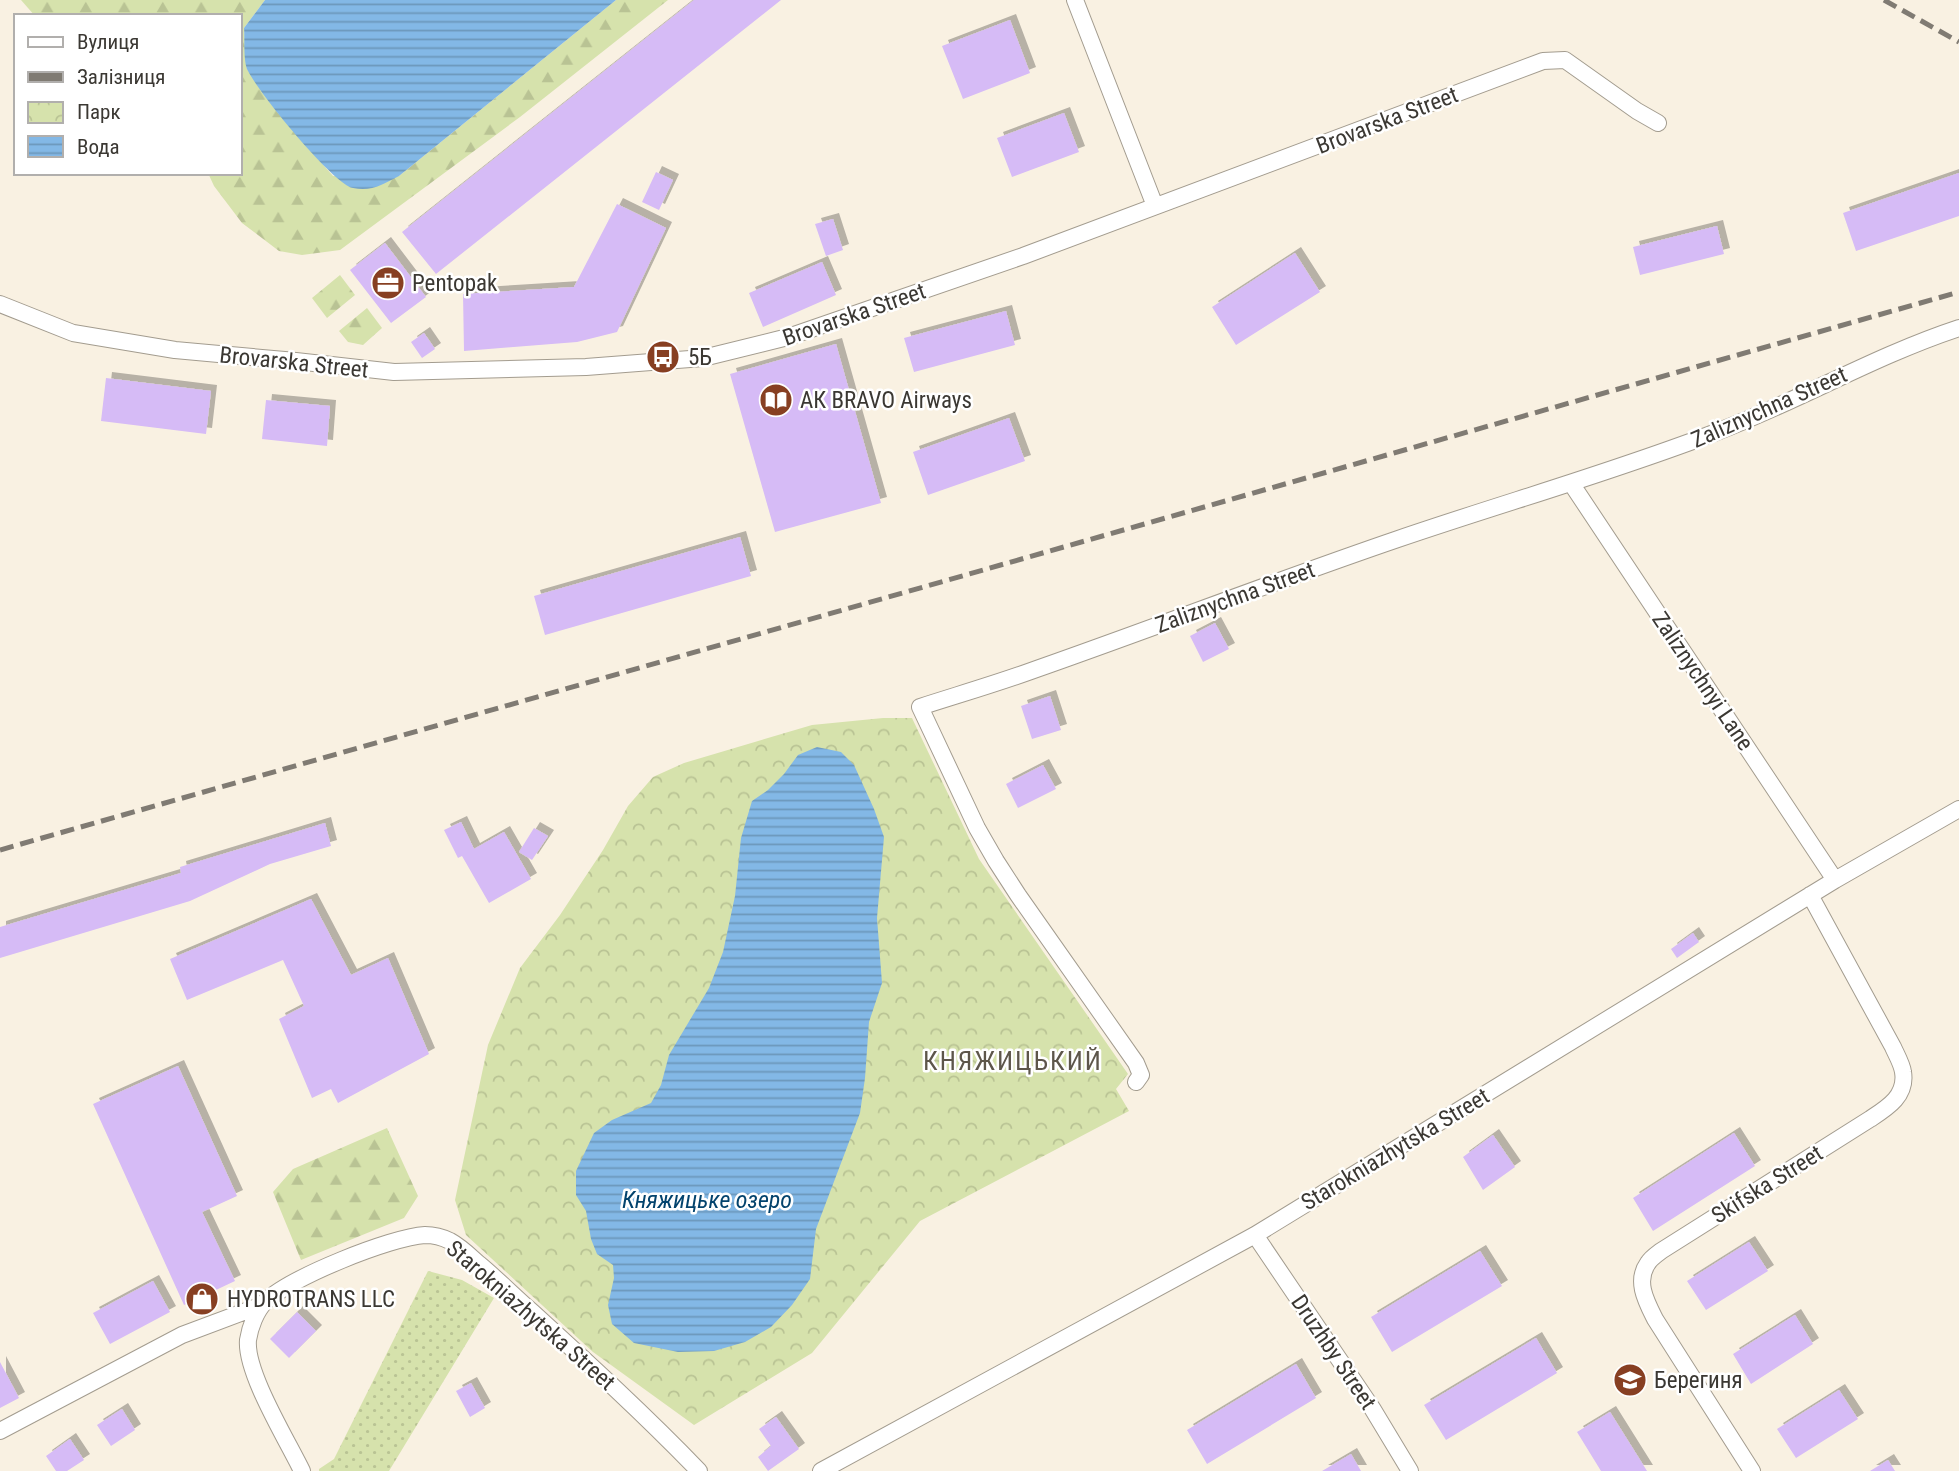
<svg xmlns="http://www.w3.org/2000/svg" width="1959" height="1471" viewBox="0 0 1959 1471" font-family="'Roboto Condensed',sans-serif">
	<defs>
		<pattern id="grass-dots" width="8" height="8" patternUnits="userSpaceOnUse" patternTransform="scale(1.75)"><rect width="8" height="8" fill="#d6e2ac"/><path d="M2 2h.1M6 6h.1" fill="none" stroke="#b9c394" stroke-width="1.8" stroke-linecap="round"/></pattern>
		<pattern id="forest-firs" width="22" height="20" patternUnits="userSpaceOnUse" patternTransform="scale(1.75)"><rect width="22" height="20" fill="#d6e2ac"/><path d="M5 1l3.5 6h-7zM16 11l3.5 6h-7z" fill="#b9c394"/></pattern>
		<pattern id="park-crowns" width="20" height="18" patternUnits="userSpaceOnUse" patternTransform="scale(1.75)"><rect width="20" height="18" fill="#d6e2ac"/><path d="M2 6a3 3 0 1 1 6 0M12 15a3 3 0 1 1 6 0" fill="none" stroke="#b9c394"/></pattern>
		<pattern id="water-rules" width="6" height="5" patternUnits="userSpaceOnUse" patternTransform="scale(1.75)"><rect width="6" height="5" fill="#83b8e6"/><path d="M0 2.5h6" fill="none" stroke="#6c97bb"/></pattern>
		<filter id="shadow"><feDropShadow dx="6" dy="-6" stdDeviation="0" flood-color="#0004"/></filter>
	</defs>
	<rect width="100%" height="100%" fill="#f9f1e2"/>
	<path fill="url(#grass-dots)" d="M428,1271l34,9 32,18 -105,173h-70v-2l15,-10z"/>
	<path fill="url(#forest-firs)" d="M21,0h244l-21,28 3,41 31,44 55,63h66l217,-176h52l-148,117 -180,133 -38,5 -23,-4 -37,-28 -28,-37 -6,-13h32v-157h-205z
		M340,275l15,20 -28,23 -15,-20z
		M367,308l15,20 -19,17 -15,-3 -9,-11z
		M387,1128l31,68 -14,22 -103,42 -28,-68 20,-23z"/>
	<path fill="url(#park-crowns)" d="M883,718h29l67,141 149,215 -12,15 13,22 -209,110 -108,132 -118,72 -101,-73 -127,-117 -11,-35 33,-155 32,-77 40,-53 43,-65 25,-44 25,-29 31,-14 128,-38z"/>
	<path fill="url(#water-rules)" d="M265,0h351l-217,176c-16,8 -27,16 -46,12 -21,-5 -94,-95 -105,-117 -5,-9 -3,-32 -4,-43z
		M817,747l24,5 13,13 20,44 10,28 -7,81 5,65 -13,39 -4,56 -5,35 -44,116 -6,50 -18,26 -21,22 -26,15 -31,9 -36,1 -44,-9 -22,-19 -4,-19 6,-27 -1,-13 -16,-11 -6,-15 -5,-28 -10,-16v-24l18,-38 18,-13 39,-17 10,-18 8,-30 40,-67 14,-36 12,-56 6,-58 11,-37 16,-11 16,-16 14,-19z"/>
	<path fill="#d6bbf6" filter="url(#shadow)" d="M694,0h87l-345,274 -34,-42z
		M1010,20l20,53 -67,26 -21,-53z
		M1064,113l15,39 -67,25 -15,-39z
		M656,172l17,8 -14,30 -17,-8z
		M1959,173v43l-103,35 -13,-38z
		M617,204l49,24 -49,104 -40,10 -113,9 -1,-57 111,-7z
		M833,219l10,31 -17,6 -11,-32z
		M1717,226l7,28 -84,21 -7,-28z
		M385,243l41,54 -35,26 -41,-53z
		M1295,253l25,39 -84,53 -24,-38z
		M822,262l14,33 -73,32 -14,-34z
		M1006,311l9,34 -101,27 -10,-34z
		M424,333l11,16 -13,9 -11,-16z
		M836,344l45,159 -106,29 -45,-158z
		M106,378l105,13 -5,43 -105,-13z
		M266,400l64,6 -3,40 -65,-7z
		M1009,418l16,43 -97,34 -15,-43z
		M740,537l11,39 -206,59 -11,-39z
		M1215,623l14,26 -26,13 -13,-26z
		M1050,696l11,34 -29,9 -11,-33z
		M1043,765l13,24 -38,19 -12,-24z
		M461,822l13,27 30,-17 27,47 -42,24 -27,-47 -4,2 -14,-28z
		M325,823l6,23 -61,18 -80,37 -190,57v-31l181,-54 -1,-6z
		M534,828l14,8 -16,24 -13,-8z
		M311,899l40,76 37,-17 41,96 -91,49 -7,-14 -19,9 -33,-79 25,-13 -21,-46 -96,40 -17,-41z
		M1693,933l6,9 -22,16 -6,-9z
		M178,1066l59,130 -35,16 33,69 -51,24 -91,-201z
		M1734,1133l21,33 -102,65 -20,-33z
		M1493,1135l22,32 -32,23 -20,-33z
		M1749,1242l19,29 -62,39 -19,-29z
		M1480,1251l22,35 -110,66 -21,-35z
		M153,1281l17,31 -60,32 -17,-31z
		M297,1312l19,19 -27,27 -19,-19z
		M1795,1315l18,29 -62,40 -18,-30z
		M1536,1338l21,35 -111,67 -22,-35z
		M0,1362l19,36 -19,10z
		M1296,1364l20,34 -109,66 -20,-34z
		M471,1383l14,25 -15,9 -14,-26z
		M1839,1390l19,29 -62,39 -19,-29z
		M122,1409l13,21 -24,16 -14,-21z
		M1610,1412l37,59h-46l-24,-39z
		M776,1417l23,32 -31,22 -10,-14 13,-11 -12,-17z
		M70,1439l14,21 -17,11h-11l-10,-15z
		M1351,1454l10,17h-39z
		M1888,1460l7,11h-25z"/>
	<g fill="none" stroke-linecap="round" stroke-linejoin="round">
		<defs>
			<path id="minor" d="M1075,0l80,206
				M0,304l73,29 102,17 121,11 98,11 192,-5 117,-9 85,-21 235,-81 520,-195 22,-1 72,51 21,12
				M1571,483l264,397
				M1136,1082l5,-7 -5,-12 -118,-168 -22,-34 -19,-33 -57,-121c37,-12 75,-23 111,-36 123,-43 244,-90 367,-132 105,-36 212,-66 316,-106 83,-31 160,-77 245,-105
				M1255,1235l117,173 38,63
				M0,1431l182,-96 80,-30
				M302,1471c-15,-31 -57,-99 -54,-131 2,-13 8,-29 17,-38 24,-24 126,-65 160,-67 9,0 17,2 25,6 11,6 20,15 29,23 18,15 34,31 51,46 58,53 115,105 169,161
				M821,1471l434,-236 580,-355 124,-71
				M1752,1471l-97,-152c-9,-18 -20,-38 -7,-56 3,-5 9,-9 13,-12l209,-132c17,-11 37,-23 33,-47 -1,-8 -7,-18 -10,-25l-83,-152"/>
		</defs>
		<use href="#minor" stroke="#a39c8f" stroke-width="18"/>
		<use href="#minor" stroke="#fff" stroke-width="16"/>
		<path stroke="#807b73" stroke-width="5" stroke-dasharray="14 7" stroke-linecap="butt" d="M1884,0l75,42
			M0,850l1959,-558"/>
	</g>
	<defs>
		<symbol id="office-disc" viewBox="-11 -11 22 22"><circle r="9.5" fill="#873f22" stroke="#fff"/><path d="M-6-3h4V-5.5h4V-3h4V5H-6ZM-1-4.5V-3h2v-1.5ZM-6 0V1H6V0Z" fill="#fff"/></symbol>
		<symbol id="bus-disc" viewBox="-11 -11 22 22"><circle r="9.5" fill="#873f22" stroke="#fff"/><path d="M-5-6H5V4H4V6H2V4H-2V6H-4V4H-5ZM-3.5-4V0h7V-4ZM-3.5 1.2v1.5H-2V1.2ZM2 1.2v1.5H3.5V1.2Z" fill="#fff"/></symbol>
		<symbol id="library-disc" viewBox="-11 -11 22 22"><circle r="9.5" fill="#873f22" stroke="#fff"/><path d="M-6-4Q-3-5.5-.7-3.5V5Q-3 3-6 4ZM6-4Q3-5.5 .7-3.5V5Q3 3 6 4Z" fill="#fff"/></symbol>
		<symbol id="shop-disc" viewBox="-11 -11 22 22"><circle r="9.5" fill="#873f22" stroke="#fff"/><path d="M-5-2.5h2.3a2.7 3.5 0 0 1 5.4 0H5L5.5 6h-11ZM-1.5-2.5h3a1.5 2.3 0 0 0-3 0Z" fill="#fff"/></symbol>
		<symbol id="school-disc" viewBox="-11 -11 22 22"><circle r="9.5" fill="#873f22" stroke="#fff"/><path d="M0-5L7-2L0 1L-7-2ZM-4 1L0 2.5L4 1V4Q0 6-4 4Z" fill="#fff"/></symbol>
	</defs>
	<g fill-rule="evenodd">
		<use href="#office-disc" x="369" y="264" width="38" height="38"/>
		<use href="#bus-disc" x="644" y="338" width="38" height="38"/>
		<use href="#library-disc" x="757" y="381" width="38" height="38"/>
		<use href="#shop-disc" x="183" y="1280" width="38" height="38"/>
		<use href="#school-disc" x="1611" y="1361" width="38" height="38"/>
	</g>
	<g text-anchor="middle" stroke-width="5" stroke-linejoin="round" paint-order="stroke">
		<g font-size="23" fill="#3b3833" stroke="#fff">
			<text transform="translate(1387 120) rotate(-21)" y="8">Brovarska Street</text>
			<text transform="translate(854 314) rotate(-19)" y="8">Brovarska Street</text>
			<text transform="translate(294 362) rotate(6)" y="8">Brovarska Street</text>
			<text transform="translate(1769 407) rotate(-24)" y="8">Zaliznychna Street</text>
			<text transform="translate(1235 597) rotate(-20)" y="8">Zaliznychna Street</text>
			<text transform="translate(1703 681) rotate(56)" y="8">Zaliznychnyi Lane</text>
			<text transform="translate(1395 1149) rotate(-31)" y="8">Starokniazhytska Street</text>
			<text transform="translate(1767 1184) rotate(-32)" y="8">Skifska Street</text>
			<text transform="translate(531 1315) rotate(41)" y="8">Starokniazhytska Street</text>
			<text transform="translate(1334 1352) rotate(56)" y="8">Druzhby Street</text>
		</g>
		<g font-size="23" fill="#3b3833" stroke="#fff" text-anchor="start">
			<text x="412" y="291">Pentopak</text>
			<text x="688" y="365">5Б</text>
			<text x="800" y="408">АК BRAVO Airways</text>
			<text x="227" y="1307">HYDROTRANS LLC</text>
			<text x="1654" y="1388">Берегиня</text>
		</g>
		<g font-size="24" font-style="italic" fill="#03436d" stroke="#fff">
			<text x="707" y="1208">Княжицьке озеро</text>
		</g>
		<g font-size="26" letter-spacing="2" fill="#5d564a" stroke="#fff">
			<text x="1013" y="1070">КНЯЖИЦЬКИЙ</text>
		</g>
	</g>
	<rect x="14" y="14" width="228" height="161" fill="#ffffff" stroke="#b1afad" stroke-width="2"/>
	<rect x="28" y="37" width="35" height="10" fill="#ffffff" stroke="#b1afad" stroke-width="2"/>
	<text x="77" y="49" font-size="21" fill="#3b3833">Вулиця</text>
	<rect x="28" y="72" width="35" height="10" fill="#807b73" stroke="#b1afad" stroke-width="2"/>
	<text x="77" y="84" font-size="21" fill="#3b3833">Залізниця</text>
	<rect x="28" y="102" width="35" height="21" fill="url(#park-crowns)" stroke="#b1afad" stroke-width="2"/>
	<text x="77" y="119" font-size="21" fill="#3b3833">Парк</text>
	<rect x="28" y="136" width="35" height="21" fill="url(#water-rules)" stroke="#b1afad" stroke-width="2"/>
	<text x="77" y="154" font-size="21" fill="#3b3833">Вода</text>
</svg>
